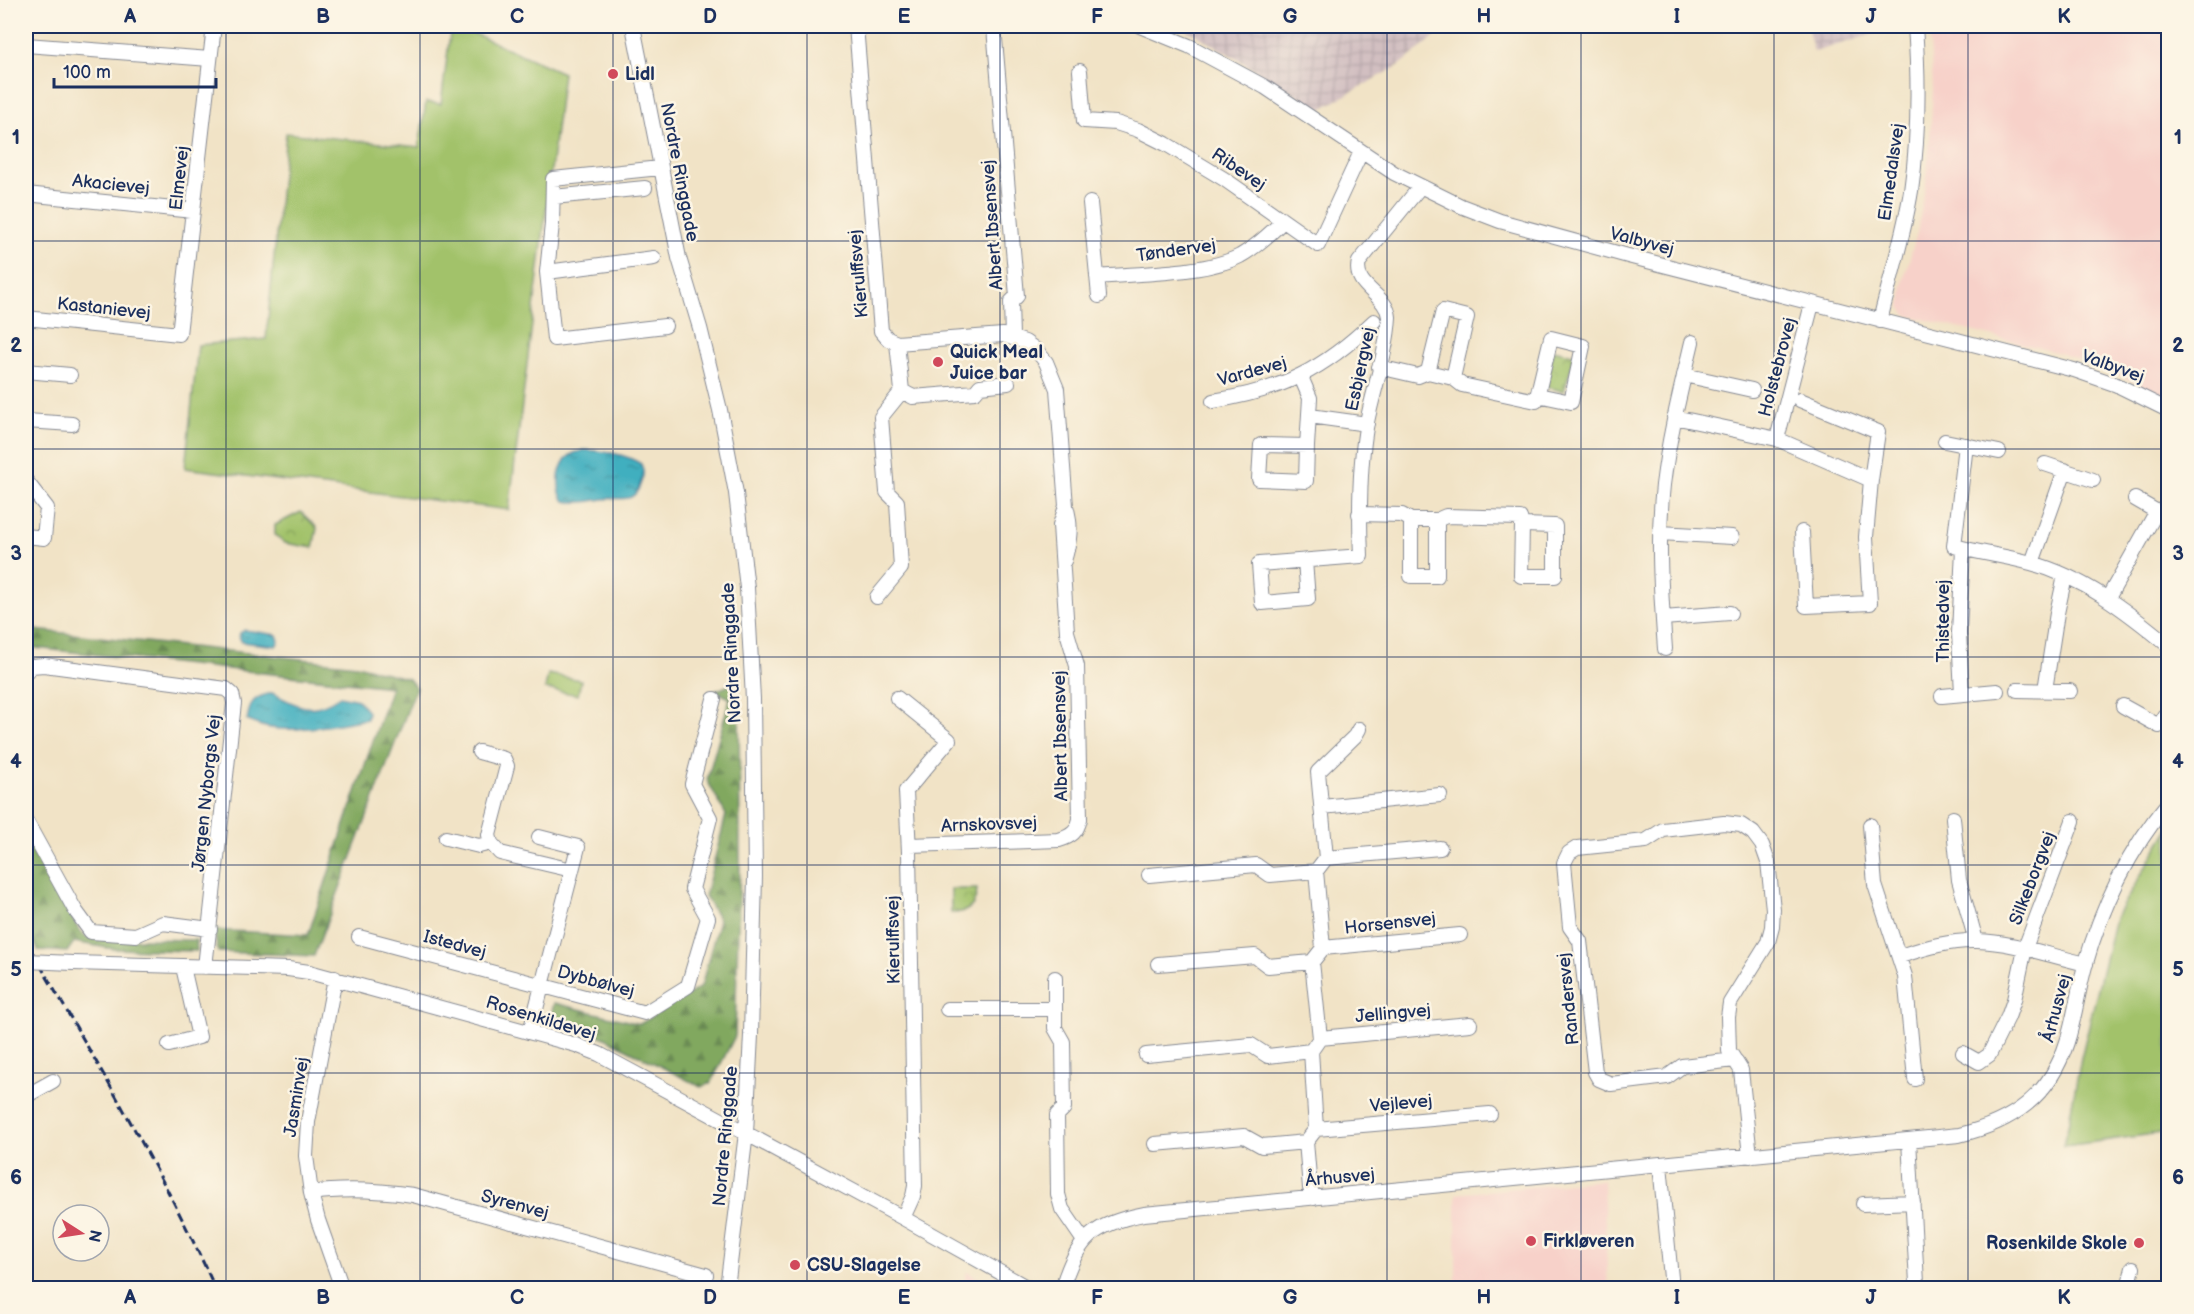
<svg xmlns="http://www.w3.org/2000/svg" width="2194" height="1314" viewBox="0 0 2194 1314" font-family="'Balsamiq Sans',sans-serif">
	<defs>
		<pattern id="industrial-grid" width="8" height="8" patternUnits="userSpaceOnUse" patternTransform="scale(1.5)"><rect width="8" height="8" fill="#d2bfc1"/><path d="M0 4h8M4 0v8" fill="none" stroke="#b4a4a8"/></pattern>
		<pattern id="forest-firs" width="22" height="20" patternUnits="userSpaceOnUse" patternTransform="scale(1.5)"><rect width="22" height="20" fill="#81a85f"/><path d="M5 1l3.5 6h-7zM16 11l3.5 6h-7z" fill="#698952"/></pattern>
		<pattern id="park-crowns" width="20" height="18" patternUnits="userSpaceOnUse" patternTransform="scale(1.5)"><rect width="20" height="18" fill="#a2c26b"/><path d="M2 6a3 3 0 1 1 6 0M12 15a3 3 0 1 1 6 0" fill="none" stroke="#839e5b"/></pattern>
		<pattern id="water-ripples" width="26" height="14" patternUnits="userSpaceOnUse" patternTransform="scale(1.5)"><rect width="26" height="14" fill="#41afbf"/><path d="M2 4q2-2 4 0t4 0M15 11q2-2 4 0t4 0" fill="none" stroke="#368f9e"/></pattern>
	</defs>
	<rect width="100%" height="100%" fill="#fcf5e5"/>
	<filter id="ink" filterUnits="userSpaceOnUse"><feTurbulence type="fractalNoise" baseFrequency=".0167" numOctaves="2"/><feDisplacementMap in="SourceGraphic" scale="12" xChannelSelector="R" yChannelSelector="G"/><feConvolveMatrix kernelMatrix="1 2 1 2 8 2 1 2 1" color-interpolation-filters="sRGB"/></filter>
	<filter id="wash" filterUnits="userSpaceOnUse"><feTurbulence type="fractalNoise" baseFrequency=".008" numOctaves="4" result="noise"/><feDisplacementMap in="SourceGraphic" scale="24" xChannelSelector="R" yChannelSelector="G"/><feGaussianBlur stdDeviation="1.35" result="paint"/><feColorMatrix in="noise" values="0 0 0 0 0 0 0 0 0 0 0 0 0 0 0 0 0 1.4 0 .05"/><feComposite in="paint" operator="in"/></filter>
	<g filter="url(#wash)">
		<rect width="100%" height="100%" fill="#f1e3c6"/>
		<path fill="#f7d1c9" d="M1929,26h239v371l-49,-22 -59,-22 -154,-38 -5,-7 2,-26 14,-49 9,-49 4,-48 3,-47z
			M1603,1180l5,108h-152v-94z
			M967,1272l30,16h-34z"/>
		<path fill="url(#industrial-grid)" d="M1175,26h273l-48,39 -79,44 -126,-75z
			M1807,26h92l-85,26z"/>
		<path fill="url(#forest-firs)" stroke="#4e6c5e" stroke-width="1.5" d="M26,629l331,36 52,14 7,9 -102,268 -96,-4 -4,-22 94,5 83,-248 -365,-40z
			M739,681l1,183 -5,172 -24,47 -10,4 -98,-50 -53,-18 4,-16 86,21 61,-37 18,-67 -14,-24 21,-81 -19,-35 23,-82 -15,-7z
			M26,840l53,90 8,8 109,2 1,11 -83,-2 -40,-7 -7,10 -29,-2 -12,-25z"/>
		<path fill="url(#park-crowns)" stroke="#5e7864" stroke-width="1.5" d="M1553,350l22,5 -11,36 -19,-4z
			M301,512l16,16 -4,20 -28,-5 -10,-8v-10z
			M951,889h26c-1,17 -8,24 -26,24z"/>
		<path fill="#a2c26b" stroke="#5e7864" stroke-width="1.5" d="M451,26h6l106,47 -54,437 -324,-42 13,-123 68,-6 20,-206 133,14 7,-45 15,2z
			M548,674l33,6 -3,15 -33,-6z
			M2168,830v302l-104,14 17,-88 34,-140z"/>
		<path fill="url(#water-ripples)" stroke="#2e6f8e" stroke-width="1.5" d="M584,450c19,1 40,3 57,14 3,7 3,11 0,18 -7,24 -19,14 -38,17 -13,2 -25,5 -38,2 -10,-10 -7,-32 1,-42 5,-6 11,-7 18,-9z
			M245,630l32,5 2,6 -3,5 -34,-4 -3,-5 1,-4z
			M272,693c30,14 38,23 68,3l18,4 10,12 -1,7c-35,6 -89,19 -120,1 3,-18 6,-23 25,-27z"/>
	</g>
	<g filter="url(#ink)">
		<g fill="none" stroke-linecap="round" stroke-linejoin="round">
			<defs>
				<path id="minor" d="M633,26l46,232 21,70 20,82 16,83 11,95 6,111 2,177 -4,159 -5,98 -19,155
					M856,26l25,305 7,8 9,4 106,-8 22,7 11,8 10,12 11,27 9,117c6,20 4,35 -2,55
					M1140,26l49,20 76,41 129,86 67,33 39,15 128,35 446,114 43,15 51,25
					M994,28l23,268 -6,6 1,35
					M26,45l184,14
					M1080,71l4,50 32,2 22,7 28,14 58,35 94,66 43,-93
					M660,168l-107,11 -1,45 -5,48 7,67 111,-13
					M26,194l167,17
					M553,197l92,-9
					M1090,203l9,93
					M547,272l107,-14
					M1097,277c40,-4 108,-3 143,-21 16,-9 30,-22 43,-35
					M26,318l153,16 35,-308
					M1880,321c10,-43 24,-86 31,-130 8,-55 8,-110 4,-165
					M1379,367l39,9 10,-4 25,6 9,7 74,16 15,-63 32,8 -12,56 -33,-7
					M26,371l44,4
					M1428,372l15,-61 24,6 -14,61
					M1684,375l68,15
					M1301,377l9,21 -3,48 -46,-1 -2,34 47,2 1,-35
					M902,391l11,6 62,-5 5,-6 28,-3
					M1800,400l78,32 -7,48
					M1213,401c70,-11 110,-31 161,-80
					M1310,416l57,8
					M1674,417l103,22
					M26,421l46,3
					M1945,441l54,11
					M1966,445l-12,101c25,7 51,10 77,17 52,14 96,48 137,82
					M2045,464l48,16
					M26,481l21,27 -3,30 -18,-2
					M2135,499l33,19
					M1359,514l43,1 9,5h26l9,-4 74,2 2,7 -1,51h34v-50l-33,-1
					M1411,520v56h26v-56
					M1802,532l4,74 64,-3 -4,-66 5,-57 -94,-41 35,-135
					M1660,533l72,4
					M1305,561l3,38 -46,4 -3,-39 102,-8c-2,-44 -2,-90 6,-134 7,-34 20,-70 22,-105 -2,-23 -37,-30 -30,-55l61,-75
					M2032,563l33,-93
					M877,597l24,-29 -4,-66 -10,-10 -6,-75 21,-26 -5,-48
					M2108,598l49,-87
					M1663,618l67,-5
					M1665,649c-4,-55 -8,-109 -2,-164 6,-49 18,-96 29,-143
					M26,672l5,-6 13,-1 182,24 6,5 2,9 -29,264
					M2017,690l53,1
					M2045,690l12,-77 8,-37
					M1962,694l-3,-61 4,-84
					M1942,696l55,-5
					M897,698l52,42 -43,51 3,61 6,334 -2,10 -10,22
					M2123,706l36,20 9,-15
					M479,752l25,7 3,7 -18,69 2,8 9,10 72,17
					M1322,807l118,-12
					M1953,818l6,62 17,61
					M26,821l49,89 16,22 45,3 27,-12 47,6
					M1870,825l5,60 30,91 10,103
					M446,838l33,8 12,-3
					M909,845l150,-5c13,-4 18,-8 21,-21l-3,-153 -10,-34 -7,-107 6,-19
					M1326,858l114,-10
					M1149,875l107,-10 14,10 46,-4
					M359,937l286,76 43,-27 20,-68 -16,-29 18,-71 -18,-34 22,-85
					M1323,948l137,-13
					M1900,956c25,-8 50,-16 77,-15 37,1 73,15 109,23
					M73,963l215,6 21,3 267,73 23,9 304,164 125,70
					M1158,964l97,-8 13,10 44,-4
					M335,978l-27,144 -2,34 5,37 7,27 24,68
					M1055,978v50l8,14 1,66 -7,7 1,79 4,15 22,32
					M947,1009h108
					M530,1032l48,-185 -39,-10
					M1320,1038l150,-14
					M169,1045l30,-8 -16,-70
					M1963,1053l16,9 10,-7 19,-38 6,-17 11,-52 48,-127
					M1146,1055l105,-10 17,11 43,-5
					M1735,1060l-53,6 -15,11 -56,7 -12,-5 -4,-7 -15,-131 -10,-14 -6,-64 5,-10 8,-5 69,-7 17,-11 61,-7 17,2 12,8 9,12 6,17 5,47 -1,18 -4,15 -38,61 -2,14 1,34 12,19 9,86
					M26,1096l27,-15
					M1316,1129l174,-15
					M1909,1140l8,143
					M1155,1144l89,-8 18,10 44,-4
					M1660,1165l12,123
					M311,1193c35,-5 67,-3 102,2l293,80
					M1314,1198l-4,-10 -4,-46 10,-13 -5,-78 9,-13 -8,-76 11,-14 -7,-77 10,-13 -8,-86 37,-36 4,-7
					M1863,1204l50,-2
					M1062,1288c15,-49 31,-64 82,-74l815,-79c54,-13 91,-39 108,-93 8,-25 11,-51 18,-76 16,-58 45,-118 83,-163
					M2128,1288l5,-20"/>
			</defs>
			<use href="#minor" stroke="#868992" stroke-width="16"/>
			<use href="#minor" stroke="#fff" stroke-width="14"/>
			<path stroke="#1b2f5e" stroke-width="3" stroke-dasharray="9 4.5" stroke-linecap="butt" d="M26,941c66,114 135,227 189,347"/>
			<defs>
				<path id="minor-bridge" d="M26,961l47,2"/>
			</defs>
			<use href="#minor-bridge" stroke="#868992" stroke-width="16" stroke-linecap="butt"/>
			<use href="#minor-bridge" stroke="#fff" stroke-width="14"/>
		</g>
	</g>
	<path fill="none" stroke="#1b2f5e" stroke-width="1.5" stroke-opacity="0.55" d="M226,26v1262M420,26v1262M613,26v1262M807,26v1262M1000,26v1262M1194,26v1262M1387,26v1262M1581,26v1262M1774,26v1262M1968,26v1262M26,241h2142M26,449h2142M26,657h2142M26,865h2142M26,1073h2142"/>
	<g fill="#d1495b" stroke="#fcf5e5" stroke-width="2">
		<circle cx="613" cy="74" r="6"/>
		<circle cx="938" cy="362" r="6"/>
		<circle cx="1531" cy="1241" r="6"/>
		<circle cx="2139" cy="1243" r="6"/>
		<circle cx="795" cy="1265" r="6"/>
	</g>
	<g text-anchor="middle" stroke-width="5" stroke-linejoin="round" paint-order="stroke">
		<g font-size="18" font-weight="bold" fill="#1b2f5e" stroke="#fcf5e5" text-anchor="start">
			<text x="625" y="80">Lidl</text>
			<text x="950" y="358">Quick Meal<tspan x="950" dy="21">Juice bar</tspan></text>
			<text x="1543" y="1247">Firkløveren</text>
			<text x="2127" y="1249" text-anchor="end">Rosenkilde Skole</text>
			<text x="807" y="1271">CSU-Slagelse</text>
		</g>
		<g font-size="18" fill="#1b2f5e" stroke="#fcf5e5">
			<text transform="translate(1239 169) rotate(34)" y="6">Ribevej</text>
			<text transform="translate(680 172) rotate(79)" y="6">Nordre Ringgade</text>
			<text transform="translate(1891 172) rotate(-82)" y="6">Elmedalsvej</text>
			<text transform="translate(179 178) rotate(-84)" y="6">Elmevej</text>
			<text transform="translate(111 184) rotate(6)" y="6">Akacievej</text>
			<text transform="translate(992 225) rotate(-94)" y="6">Albert Ibsensvej</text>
			<text transform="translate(1642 241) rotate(15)" y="6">Valbyvej</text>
			<text transform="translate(1176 250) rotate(-8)" y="6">Tøndervej</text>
			<text transform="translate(858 274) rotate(-95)" y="6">Kierulffsvej</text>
			<text transform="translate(104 308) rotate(6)" y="6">Kastanievej</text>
			<text transform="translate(2113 366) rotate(20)" y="6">Valbyvej</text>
			<text transform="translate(1777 367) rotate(-75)" y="6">Holstebrovej</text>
			<text transform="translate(1360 369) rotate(-78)" y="6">Esbjergvej</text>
			<text transform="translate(1252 371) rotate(-15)" y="6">Vardevej</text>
			<text transform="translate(1943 621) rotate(-90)" y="6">Thistedvej</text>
			<text transform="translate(731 653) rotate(-93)" y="6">Nordre Ringgade</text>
			<text transform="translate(1060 736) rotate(-91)" y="6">Albert Ibsensvej</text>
			<text transform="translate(206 793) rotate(-84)" y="6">Jørgen Nyborgs Vej</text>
			<text transform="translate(989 824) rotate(-2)" y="6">Arnskovsvej</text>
			<text transform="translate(2032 878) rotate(-69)" y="6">Silkeborgvej</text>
			<text transform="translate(1390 923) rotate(-6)" y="6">Horsensvej</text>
			<text transform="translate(893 940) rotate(-91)" y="6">Kierulffsvej</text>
			<text transform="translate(455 944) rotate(15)" y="6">Istedvej</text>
			<text transform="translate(596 981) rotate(15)" y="6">Dybbølvej</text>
			<text transform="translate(1568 999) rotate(-96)" y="6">Randersvej</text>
			<text transform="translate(2056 1008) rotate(-75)" y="6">Århusvej</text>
			<text transform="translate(1393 1013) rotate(-5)" y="6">Jellingvej</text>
			<text transform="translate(541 1018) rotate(17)" y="6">Rosenkildevej</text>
			<text transform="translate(296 1097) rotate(-81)" y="6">Jasminvej</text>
			<text transform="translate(1401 1103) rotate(-5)" y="6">Vejlevej</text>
			<text transform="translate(725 1136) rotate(-85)" y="6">Nordre Ringgade</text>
			<text transform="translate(1340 1177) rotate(-5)" y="6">Århusvej</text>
			<text transform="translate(515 1204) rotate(15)" y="6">Syrenvej</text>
		</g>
	</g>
	<rect width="2194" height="1314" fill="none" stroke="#fcf5e5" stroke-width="66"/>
	<g transform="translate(81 1233) rotate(102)"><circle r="28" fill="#fcf5e5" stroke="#a2a6af" stroke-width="1.5"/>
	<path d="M0-4.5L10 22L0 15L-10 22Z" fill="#d1495b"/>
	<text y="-9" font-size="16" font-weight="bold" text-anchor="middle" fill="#1b2f5e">N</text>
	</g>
	<path d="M54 78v9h162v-9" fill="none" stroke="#1b2f5e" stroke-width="3"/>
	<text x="63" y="78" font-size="18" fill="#1b2f5e" stroke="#fcf5e5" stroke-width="4.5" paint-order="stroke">100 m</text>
	<rect x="33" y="33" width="2128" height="1248" fill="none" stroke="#1b2f5e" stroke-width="2"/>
	<g font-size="20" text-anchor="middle" font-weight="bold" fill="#1b2f5e">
		<text x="130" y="23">A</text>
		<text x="323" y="23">B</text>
		<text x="517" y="23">C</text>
		<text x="710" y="23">D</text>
		<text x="904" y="23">E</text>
		<text x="1097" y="23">F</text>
		<text x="1290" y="23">G</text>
		<text x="1484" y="23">H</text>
		<text x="1677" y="23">I</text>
		<text x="1871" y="23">J</text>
		<text x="2064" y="23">K</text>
		<text x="16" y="144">1</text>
		<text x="2178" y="144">1</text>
		<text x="16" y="352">2</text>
		<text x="2178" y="352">2</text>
		<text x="16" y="560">3</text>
		<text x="2178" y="560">3</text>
		<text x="16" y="768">4</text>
		<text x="2178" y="768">4</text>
		<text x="16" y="976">5</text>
		<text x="2178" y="976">5</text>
		<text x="16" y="1184">6</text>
		<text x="2178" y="1184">6</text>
		<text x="130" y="1304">A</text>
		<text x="323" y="1304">B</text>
		<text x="517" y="1304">C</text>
		<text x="710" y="1304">D</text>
		<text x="904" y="1304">E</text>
		<text x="1097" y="1304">F</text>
		<text x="1290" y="1304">G</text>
		<text x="1484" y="1304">H</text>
		<text x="1677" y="1304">I</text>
		<text x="1871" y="1304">J</text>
		<text x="2064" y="1304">K</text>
	</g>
</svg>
